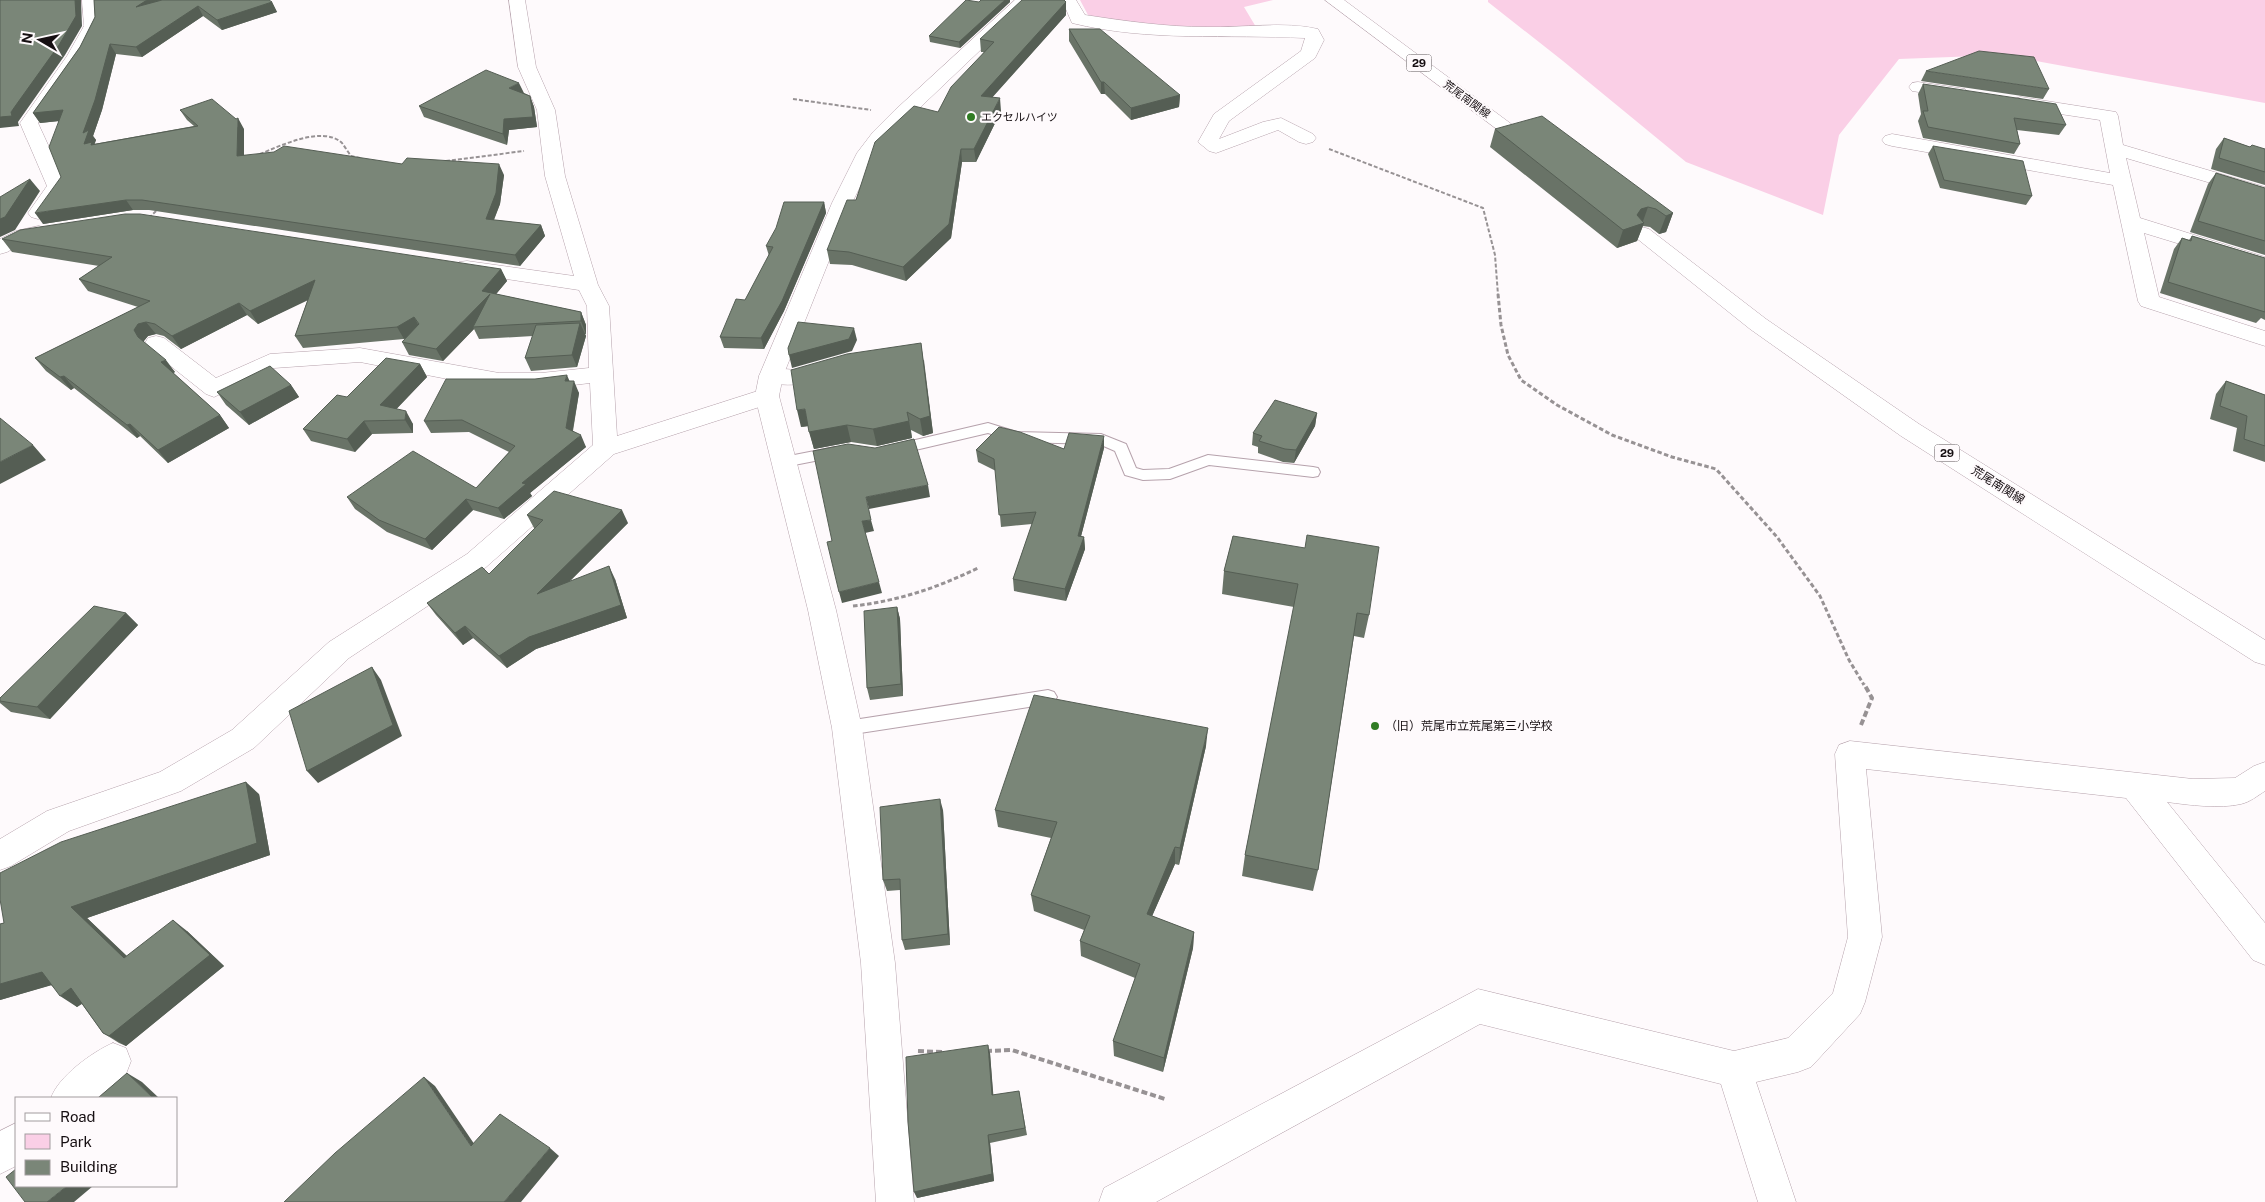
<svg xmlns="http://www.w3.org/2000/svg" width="2265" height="1202" viewBox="0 0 2265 1202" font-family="'Public Sans','Noto Sans JP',sans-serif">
	<rect width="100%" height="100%" fill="#fefafc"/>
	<path fill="#facfe6" d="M1080,0h193l-29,7 12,20c-54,3 -116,4 -168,-12z
		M1488,0h777v103l-261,-48 -105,4 -60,76 -16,80 -137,-53 -123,-101 -75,-59z"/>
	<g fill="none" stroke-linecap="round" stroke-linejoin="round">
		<defs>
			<path id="service" d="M988,423l29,9 84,2 25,10 10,24 7,2 26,-1 39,-14 105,12 5,1 2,4 -2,4 -5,1 -104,-12 -39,14 -27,1 -18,-5 -10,-24 -16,-7 -83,-2 -28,-9 -94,22 -5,-1 -2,-4 2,-4 5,-1z
				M835,447l5,1 2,4 -2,4 -56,11 -5,-1 -2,-4 2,-4 5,-1z
				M1048,690l6,2 3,5 -3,5 -6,2 -201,31 -6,-2 -3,-5 3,-5 6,-2z"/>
			<path id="minor" d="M82,0h16l2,26 -15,30 -47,67 29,63 -22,31 -7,2 -7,-2 -3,-4 19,-27 -27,-63 47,-67 17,-30z
				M509,0h16l11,67 19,43 10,66 33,109 11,21 8,130 150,-48 8,2 4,6 -4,6 -161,52 -129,114 -136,90 -95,90 -73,43 -112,40 -58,35 -11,4v-31l47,-28 113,-39 72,-42 97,-88 138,-88 126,-109 -3,-62 -49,6h-42l-139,-27 -86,6 -60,29 -8,-3 -58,-46 -3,-5 3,-5 8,-2 8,2 52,40 54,-24 90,-6 139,25h42l48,-5 -2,-62 -8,-16 -112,-17 -8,-1 -3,-5 3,-5 8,-1 107,15 -29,-100 -8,-66 -19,-43z
				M1058,0h18l9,15c40,6 81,12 122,12 34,1 78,-6 111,2l6,11 -9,18 -86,63 -10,18 44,-17 18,-4 32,16 3,4 -3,4 -7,2 -7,-2 -21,-12 -62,23 -7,-2 -11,-9 16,-28 87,-63 4,-13c-78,-4 -156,4 -233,-15l-7,-16z
				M1918,82l41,6 6,1 3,4 -3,4 -6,1 -47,-7 -3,-4 3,-4z
				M2021,97l95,15 2,4 5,29 142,42v12l-139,-41 14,60 125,39v13l-121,-37 15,64 106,34v15l-124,-40 -3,-5 -25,-116 -221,-39 -7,-2 -3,-4 3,-4 7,-2 218,39 -10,-53 -86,-13 -2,-4 2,-4z
				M39,226l7,2 3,4 -3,4 -17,4 -22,12 -7,2v-15l16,-8z
				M828,361l8,3 4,5 -4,5c-27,9 -44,15 -73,7l-4,-5 4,-5 8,-3 26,2z
				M1850,741l343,38 42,-1 19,-12 11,-4v29c-8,5 -15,11 -24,13 -21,5 -52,1 -74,-2l98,121v42l-12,-5 -127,-162 -260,-29 16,168 -17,65 -5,12 -49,53 -13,5 -42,10 40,120h-38l-37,-118 -241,-60 -324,178h-57l5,-14 374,-199 256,62 54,-13 45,-45 15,-56 -13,-183 4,-9z
				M113,1043l13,5 5,13 -5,13 -29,24h-46c7,-21 41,-46 62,-55z
				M16,1123v43l-16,8v-43z"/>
			<path id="tertiary" d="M1015,0h18l-125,119 -32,35 -24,49 -69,173 -4,20 57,214 26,118 33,235 19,239h-38l-15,-239 -29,-235 -24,-118 -53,-214 4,-20 73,-173 25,-50 16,-21 21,-21z"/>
			<path id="primary" d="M1325,0h19l170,126 -2,4 -7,2 -7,-2z
				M1642,227l7,2 117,90 153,105 346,216v25l-10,-3 -354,-226 -151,-107 -115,-92 -3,-4 3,-4z"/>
		</defs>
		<use href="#service" stroke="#b6a2ac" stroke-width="2"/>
		<use href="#minor" stroke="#b6a2ac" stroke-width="1"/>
		<use href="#tertiary" stroke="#b6a2ac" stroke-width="1"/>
		<use href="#primary" stroke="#b6a2ac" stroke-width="1"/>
		<path stroke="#979294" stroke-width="2" stroke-dasharray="4 2" stroke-linecap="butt" d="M793,99l78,11
			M1329,149l154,59 12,47 3,40
			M260,154c20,-8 63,-29 82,-11 3,4 6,9 9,13l9,2
			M446,161l78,-10
			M149,218l10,-10"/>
		<path stroke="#979294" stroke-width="3" stroke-dasharray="4.5 2.5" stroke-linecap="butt" d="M1498,294l3,31 7,30 13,25 36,25 55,30 60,22 44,12 61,68 43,59 29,64 15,25
			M853,606c45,-5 84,-18 125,-38"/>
		<path stroke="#979294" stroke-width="4" stroke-dasharray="6 3" stroke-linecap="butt" d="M1861,725l11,-27 -8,-14
			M918,1051l24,1
			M986,1051l26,-1 153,49"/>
		<use href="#service" fill="#fff" fill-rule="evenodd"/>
		<use href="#minor" fill="#fff" fill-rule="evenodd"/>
		<use href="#tertiary" fill="#fff" fill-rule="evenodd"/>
		<use href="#primary" fill="#fff" fill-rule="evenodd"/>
	</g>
	<path fill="#697367" d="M94,0l178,2 5,10 -55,18 -19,-14 -61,41 -26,-3 -14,56 -9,26 3,4 -2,4 100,-18 -7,-6 -7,-10 64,19v26l158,9 102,11 -4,29 -6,16 47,5 4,11 -25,30 -371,-56h-16l-90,14 18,-47 -3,-56 -18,2 -7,-10 47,-66 15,-30z
		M979,2h31l-50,46 -30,-6 -1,-6z
		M1066,2v13l-74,82 9,14 -25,51h-14l-11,76 -45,43 -54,-16 -22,-1 -3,-14 29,-50 82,-88 46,-60h-3l-1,-13z
		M1069,29l111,66 -1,12 -48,13 -26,-26h-4l-32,-53z
		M1926,71l123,18 -6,10 -122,-18z
		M1923,84l143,41 -7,10 -42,-5 3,14 -6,10 -91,-16 -5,-17 3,-7 -3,-20z
		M524,93l6,3 4,11 3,20 -28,3 -2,15 -83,-28 -5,-11z
		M1495,129l178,84 -7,19 -7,2 -9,-7 -7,-1 -6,15 -20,7 -127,-101z
		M2224,138l26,9 15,2v36l-54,-16 5,-20z
		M1933,146l99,50 -6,9 -86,-17 -12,-34z
		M2216,173l49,15v67l-75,-23 18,-48z
		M824,202l2,11 -42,98 -20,38 -40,-1 -4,-11 25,-37 24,-44 -3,-10z
		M2192,236l73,22v62l-4,-2 -5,5 -96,-30 14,-44 8,-11 7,2z
		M2,239l499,30 6,12 -11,13 85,18 5,13v9h-1l1,2 -9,31 -46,4 -6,-13 8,-22 -54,3 -5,-10 -31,32 -34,-6 -7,-13 4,-4 -2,1 -101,9 -8,-12 13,-37 -50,25 -11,-9 -66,34 -17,-13 -8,-2 -8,2 -5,6 32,30 -2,1 47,42 9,13 -61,35 -28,-27 -3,2 -63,-50 -3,2 -25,-19 -11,-13 103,-51 -50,-16 -9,-12 20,-13 -87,-14z
		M924,360l9,73 -10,3 -12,-6 1,8 -35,8 -26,-4 -37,7 -6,-23 -7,1z
		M420,364l7,13 -31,32 17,15v9l-41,1 -17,18 -44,-11 -8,-12 44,-32z
		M569,381l10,12 -6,38 13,16 -56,46 2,3 -28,23 -31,-9 -41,40 -45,-18 -32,-23 -8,-12 129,-9 33,-36 -40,-20 -38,1 -7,-12z
		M2226,381l39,14v67l-32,-11 4,-23 -27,-9 6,-25z
		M291,385l8,12 -50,28 -23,-20 -9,-13z
		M1317,413l-2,13 -21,37 -11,-1 -25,-9v-6l-6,-2 1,-12z
		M1104,448l-23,88 3,1 1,12 -19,52 -52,-10 -1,-12 19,-55 -31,3 -5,-56 -18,-9 -2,-12z
		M527,515l101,8 -59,59 46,-3 12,39 -91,31 -29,19 -34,-30 -10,7 -27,-30 -9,-12 62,-29 46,-46h-1z
		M1233,536l136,79 -5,23 -10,-2 -36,234 -5,21 -71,-15 3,-21 49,-248 -72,-13 2,-23z
		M897,607l3,12 3,77 -33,4 -3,-12z
		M126,613l12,12 -88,94 -39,-7 -11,-9v-5z
		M1206,746l-27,119 -4,-1 -23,52 42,16 -1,16 -30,124 -49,-16 -1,-15 22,-63 -54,-22 -1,-15 4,-11 -50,-19 -3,-16 20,-57 -53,-11 -3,-17z
		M259,794l11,61 -183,63 40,38 60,-25 37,35 -98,80 -7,-3 -16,-10 -21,-29 -5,3 -26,-22 -51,15v-76l4,-1z
		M943,810l7,135 -45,5 -3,-10 -2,-50 -13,1 -4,-11z
		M990,1053l3,42 26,-4 8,44 -37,8 4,38 -77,17z"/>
	<path fill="#555e54" d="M75,0h6l1,26 -17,29 -47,67 1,4 -19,2v-11l11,-5z
		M147,0h19l-30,7z
		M1005,0h5v2l-50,46 -1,-6z
		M272,2l5,10 -55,18 -5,-10z
		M1066,2v13l-84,94 -1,-13z
		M198,6l5,10 -61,41 -6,-10z
		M110,44l6,10 -14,56 -9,26 3,4 -2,6 -10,-2 -1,-11z
		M1101,82h3l1,12h-4z
		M519,83l5,10 -10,6 -5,-11z
		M1180,95l-1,12 -48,13v-12z
		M530,96l4,11 3,20 -28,3 -2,15 -4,-11 1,-15z
		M1000,98l1,13 -25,51 -2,-13z
		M63,110l7,10 -30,3 -7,-10z
		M238,118l6,11v37l-7,-10z
		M961,149l1,13 -11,76 -45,43 -3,-14z
		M499,164l5,11 -4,29 -10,25 -4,-10z
		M30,179l10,12 -25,39 -15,7v-18z
		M126,200l7,10 -90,14 -8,-11z
		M824,202l2,11 -42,98 -20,38 -3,-11z
		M1648,207l-6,17 2,-1 -7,18 -20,7 6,-18 18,-21z
		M1673,213l-7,19 -7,2 7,-18z
		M541,225l4,11 -25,30 -5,-11z
		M501,269l6,12 -15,18 -19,28 1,2 -31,32 -7,-12 46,-58z
		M315,280l8,13 -65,31 -8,-13z
		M239,303l8,12 -66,34 -9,-13z
		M581,312l5,13v9l-5,-13z
		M414,317l7,13 -17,9 -7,-12z
		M146,322l10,12 -8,2 -5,6 -5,-5 -4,-7 4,-6z
		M580,323l6,13 -9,31 -5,-12z
		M854,328l3,12 -5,11 -60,17 -3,-13z
		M921,343l12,90 -10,3 -3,-17z
		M166,360l9,12 -5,3 -9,-13z
		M420,364l7,13 -39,41 -8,-13z
		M567,375l5,12 -7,-6z
		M64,376l10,12 -3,2 -11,-13z
		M574,381l5,12 -8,47 -5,-12z
		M291,385l8,12 -50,28 -9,-13z
		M805,409l4,17 -8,1 -4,-17z
		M406,411l7,13v9l-8,-13z
		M1317,413l-2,13 -21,37 2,-13z
		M220,415l9,13 -61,35 -10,-13z
		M364,421l8,13 -17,18 -8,-13z
		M909,421l3,17 -35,8 -4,-17z
		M130,424l10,12 -3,2 -10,-13z
		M847,425l4,17 -37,7 -5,-17z
		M581,435l5,12 -56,46 2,3 -28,23 -6,-11 24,-25z
		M1104,436v12l-26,100v-12z
		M33,445l13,15 -46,24v-22z
		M928,485l2,12 -61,12 -3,-12z
		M466,499l7,11 -41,40 -7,-11z
		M622,510l6,13 -84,84 -7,-13z
		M871,520l3,11 -9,2 -3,-12z
		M1084,537l1,12 -19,52 -1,-12z
		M609,566l6,13 12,39 -91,31 -29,19 -8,-12z
		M879,582l3,11 -40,10 -3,-11z
		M897,607l3,12 3,77 -2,-12z
		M126,613l12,12 -88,94 -13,-12z
		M465,626l8,12 -10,7 -8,-12z
		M372,667l9,13 21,56 -84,47 -11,-12z
		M1208,728l-2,18 -27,119 1,-17z
		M246,782l13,12 11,61 -183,63 53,51 -16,-11 -53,-51z
		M940,799l3,11 7,135 -2,-11z
		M1175,847v17l-29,66 1,-16z
		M173,920l14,11 37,35 -98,80 -17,-10z
		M1194,932l-1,16 -30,124 1,-14z
		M42,972l17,11 -59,17v-16z
		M71,988l17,11 -11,8 -17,-11z
		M988,1045l2,8 4,50 -2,-8z
		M127,1073l15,9 17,16h-6z
		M424,1077l11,9 46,68 -10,-8z
		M988,1135l2,8 4,38 -77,17 -3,-6z
		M550,1148l9,8 -38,46h-17z
		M67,1186h26l-19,16h-27z"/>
	<path fill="#7a8678" stroke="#555e54" d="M0,0h75l1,16 -17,29 -48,67 1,4 -12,1z
		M94,0h53l-11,7 26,-7h107l3,2 -55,18 -19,-14 -62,41 -26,-3 -15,56 -12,33 6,-3 -5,14 8,-2 -1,3 107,-19 -18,-16 32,-11 24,20 2,-1 -1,38 37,-4 10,-6 118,18 5,-6 92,6 -3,29 -10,26 55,6 -26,30 -373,-55h-16l-91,13 26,-36 -12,-30 14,-37 -30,3 47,-66 15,-30z
		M966,0l13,2 2,-2h24l-46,42 -30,-6z
		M1022,0h42l2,2 -85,94 19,2 -26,51h-13l-12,75 -46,43 -54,-15 -22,-2 20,-50h9l19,-58 39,-36 24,6 13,-25 43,-45 -14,-3z
		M1069,29h31l80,66 -49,13 -27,-26h-3z
		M1979,51l55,6 15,32 -123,-18z
		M486,70l33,13 -10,5 21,8 3,21 -29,2 -1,15 -84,-28z
		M1923,84l133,20 10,21 -52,-7 6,26 -92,-17 -5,-16h5z
		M1542,116l131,97 -7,3 -10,-7 -8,-2 -7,2 -4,6 7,8 -21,7 -128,-101z
		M2224,138l26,9 2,-2 13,4v23l-46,-14z
		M1933,146l90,15 9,35 -88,-16z
		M2216,173l49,15v53l-67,-20z
		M30,179l-25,38 -5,2v-22z
		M784,202h40l-42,99 -21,37 -41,-1 16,-38 9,1 28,-53 -7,-1 10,-18z
		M125,214h15l361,55 -19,22 99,21v9l-108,6 17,-33 -54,55 -34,-7 17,-18 -5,-7 -17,10 -102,9 20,-56 -65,31 -11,-8 -67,33 -17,-12 -9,-2 -8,2 -4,6 4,7 28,23 -5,2 59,53 -62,35 -28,-26 -3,1 -63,-49 -4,1 -25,-19 115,-57 -71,-22 33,-22 -110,-18 18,-9z
		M2192,236l73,22v54l-97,-30 14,-44 9,3z
		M798,322l56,6 -5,11 -60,16 -1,-7z
		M580,323l-8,32 -47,3 11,-33z
		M921,343l9,73 -10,3 -13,-7 2,9 -36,8 -26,-4 -38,7 -4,-23 -8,1 -6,-40 56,-16z
		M386,358l34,6 -40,41 26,6 -1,9 -41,1 -17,18 -44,-10 34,-34 10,2z
		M270,366l21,19 -51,27 -23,-20z
		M567,375l-2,6h9l-8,47 15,7 -59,48 4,1 -28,24 -32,-9 -41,40 -46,-19 -32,-23 66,-46 63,37 39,-42 -53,-26 -38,1 22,-42h89z
		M2226,381l39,14v51l-21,-7 3,-23 -27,-10z
		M1275,400l42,13 -21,37 -11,-1 -26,-8 3,-5 -9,-3z
		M0,418l33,27 -33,17z
		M999,427l21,5 44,17 5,-16 35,3 -26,100 6,1 -19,52 -52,-10 23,-67 -37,3 -5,-56 -18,-9z
		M914,439l14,46 -62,12 5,23 -9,1 17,61 -40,10 -12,-50 5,-1 -19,-90 35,-7 27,4z
		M554,491l68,19 -85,84 72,-28 12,39 -92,32 -30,19 -34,-30 -10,7 -28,-30 55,-36 7,7 54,-54 -16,-5z
		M1307,535l72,12 -10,68 -12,-2 -39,257 -73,-15 53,-271 -74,-13 9,-35 72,12z
		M94,606l32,7 -89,94 -37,-6v-3z
		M897,607l4,77 -34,4 -3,-77z
		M372,667l21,58 -86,46 -18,-60z
		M1034,695l174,33 -28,120 -5,-1 -28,67 47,18 -30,126 -51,-17 27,-77 -60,-23 10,-25 -59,-21 26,-73 -62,-12z
		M246,782l11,61 -186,64 53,51 49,-38 37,35 -101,81 -6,-3 -32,-45 -11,8 -18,-24 -42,12v-60l4,-1 -4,-24v-26l61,-31z
		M940,799l8,135 -46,6 -2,-61 -17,1 -3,-73z
		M988,1045l4,50 27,-4 6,37 -37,7 4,39 -78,18 -6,-70 -2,-65z
		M127,1073l26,25h-55z
		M424,1077l47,69 29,-32 50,34 -46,54h-220l51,-49z
		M16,1169v17h51l-20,16h-22l-19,-25z"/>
	<g fill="#307c24" stroke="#fefafc" stroke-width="2">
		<circle cx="971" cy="117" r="5"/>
		<circle cx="1375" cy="726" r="5"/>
	</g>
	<g text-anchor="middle" stroke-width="4.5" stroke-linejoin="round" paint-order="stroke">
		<g fill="#fefafc" stroke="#5c5658" stroke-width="1">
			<rect x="1406.5" y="54.5" width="25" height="17" rx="4"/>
			<rect x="1934.5" y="444.5" width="25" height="17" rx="4"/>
		</g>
		<g font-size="11" font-weight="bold" fill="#160f12">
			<text x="1419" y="67">29</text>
			<text x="1947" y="457">29</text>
		</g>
		<g font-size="11" fill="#160f12" stroke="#fefafc">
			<text transform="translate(1467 99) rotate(36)" y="4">荒尾南関線</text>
		</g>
		<g font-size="11" fill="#160f12" stroke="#fefafc" text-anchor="start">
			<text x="981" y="121">エクセルハイツ</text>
		</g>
		<g font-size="12" fill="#160f12" stroke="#fefafc">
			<text transform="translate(1998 485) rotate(32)" y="4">荒尾南関線</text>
		</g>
		<g font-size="12" fill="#160f12" stroke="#fefafc" text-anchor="start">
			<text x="1385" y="730">（旧）荒尾市立荒尾第三小学校</text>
		</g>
	</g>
	<rect x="15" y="1097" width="162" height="90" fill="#fefafc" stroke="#a19c9e"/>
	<rect x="25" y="1113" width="25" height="8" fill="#ffffff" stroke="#a19c9e"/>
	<text x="60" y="1122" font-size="15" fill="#160f12">Road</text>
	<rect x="25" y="1134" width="25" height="15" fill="#facfe6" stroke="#a19c9e"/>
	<text x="60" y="1147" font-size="15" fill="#160f12">Park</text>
	<rect x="25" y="1160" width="25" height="15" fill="#7a8678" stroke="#a19c9e"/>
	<text x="60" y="1172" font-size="15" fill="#160f12">Building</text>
	<g transform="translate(40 40) rotate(279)" stroke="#fefafc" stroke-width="4" paint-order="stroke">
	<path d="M0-4L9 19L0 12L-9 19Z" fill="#160f12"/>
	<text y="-8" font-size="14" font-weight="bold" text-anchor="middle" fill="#160f12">N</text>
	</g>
</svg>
